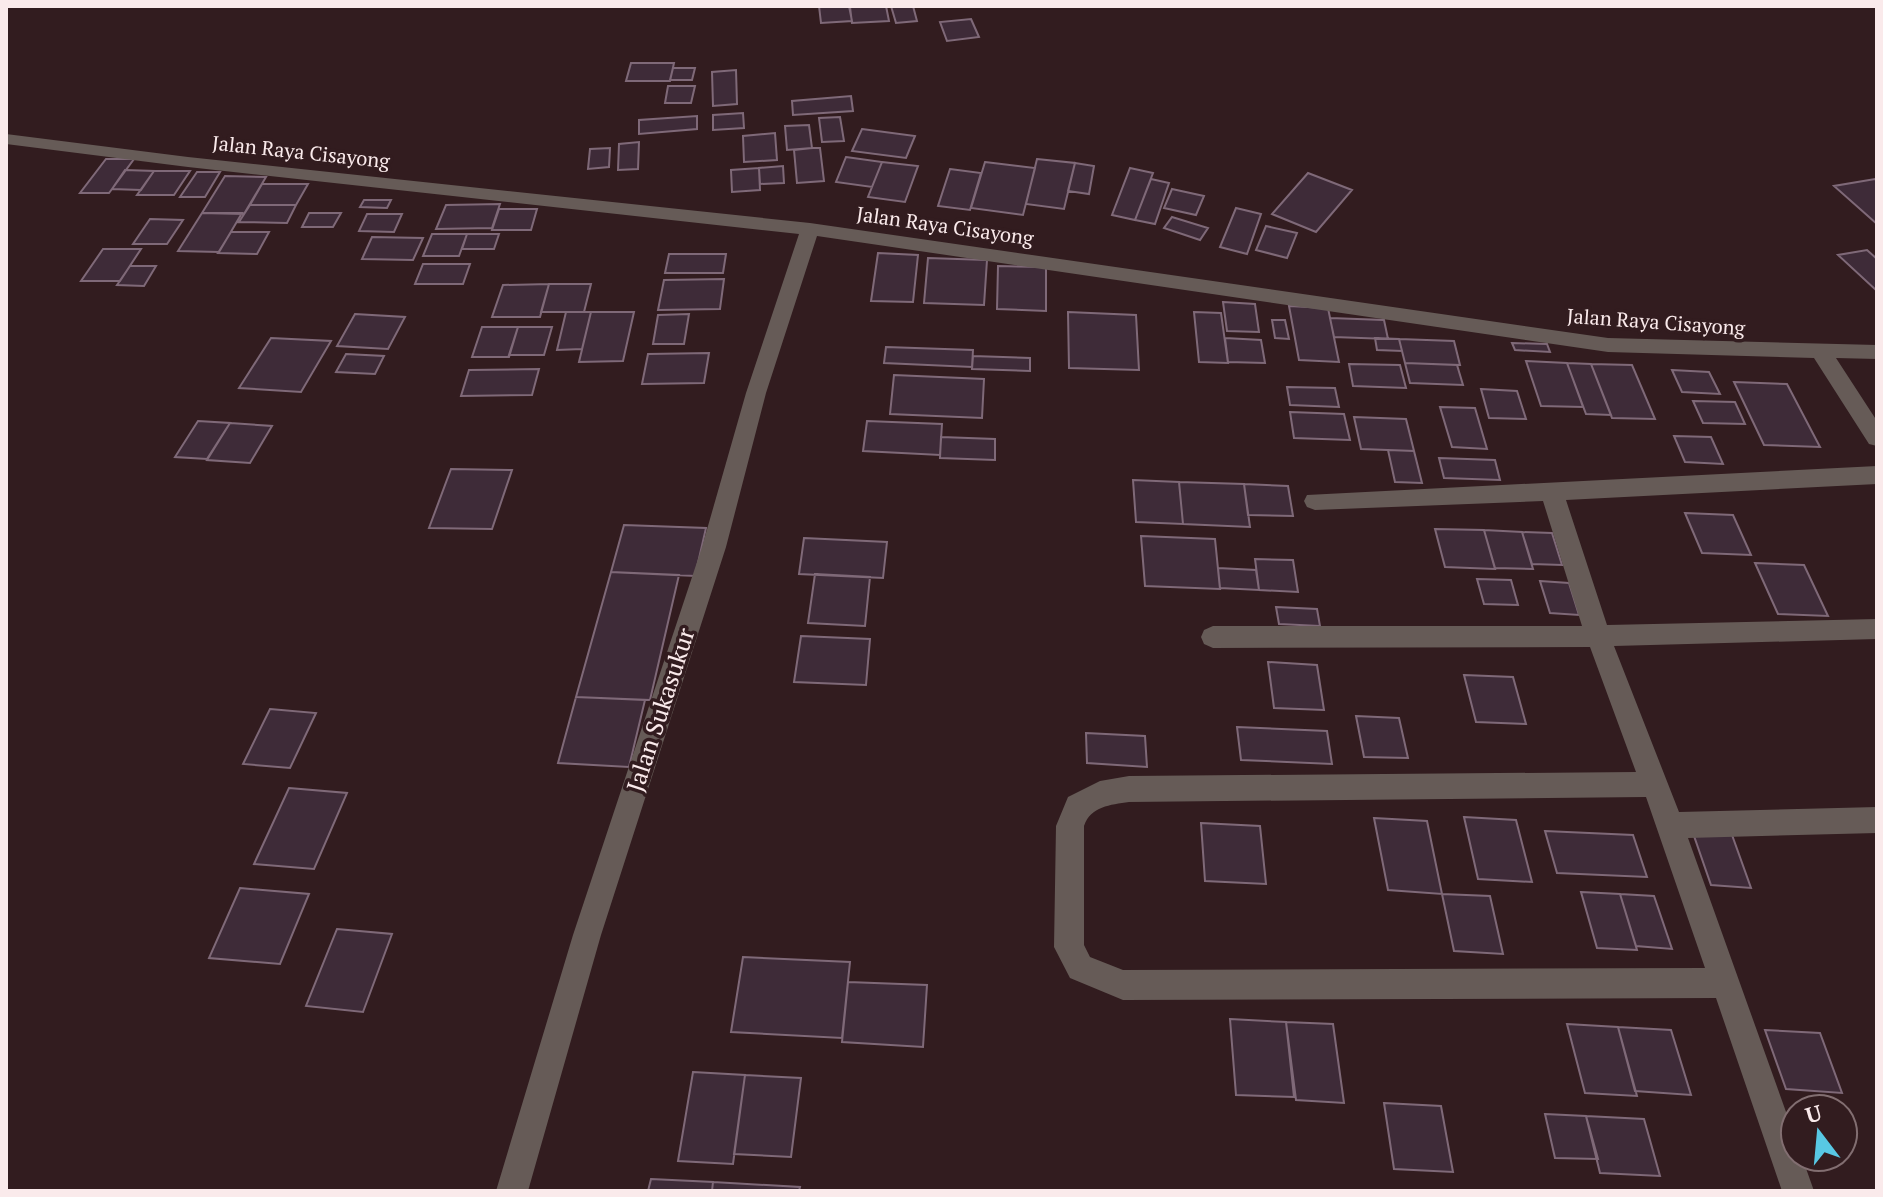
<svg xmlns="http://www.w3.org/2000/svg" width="1883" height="1197" viewBox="0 0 1883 1197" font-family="'PT Serif',serif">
	<rect width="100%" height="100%" fill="#321c1f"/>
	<path fill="#3e2b38" stroke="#7f6978" stroke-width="2" d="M819,6h30l3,15 -31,2z
		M886,6l3,15 -37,2 -2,-16z
		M891,6h22l4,15 -21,2z
		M971,19l8,18 -32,4 -7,-19z
		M631,63h43l-4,18h-44z
		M673,68h22l-3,12h-22z
		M736,70l1,34 -24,2 -1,-34z
		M668,86h27l-4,17h-26z
		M851,96l2,15 -60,4 -1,-14z
		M743,113l1,15 -31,2v-15z
		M697,116v13l-58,5v-14z
		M840,117l4,24 -22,1 -3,-24z
		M809,125l3,23 -25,2 -2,-24z
		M862,129l53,7 -9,22 -54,-7z
		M775,133l2,27 -33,2 -1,-26z
		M639,142l-1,27 -20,1 1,-26z
		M610,148l-1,19 -21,2 2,-20z
		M812,148h8l4,33 -27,2 -3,-33z
		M846,157l36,5 -10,25 -36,-5z
		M106,159h28l-25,34h-29z
		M1037,159l38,4 -11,46 -38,-5z
		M882,162l36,4 -13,36 -37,-5z
		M985,162l50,6 -12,47 -52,-7z
		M1075,163l19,3 -5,28 -21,-3z
		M783,166l1,17 -24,1 -1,-16z
		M759,168l1,22 -28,2 -1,-22z
		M1130,168l23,5 -18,47 -23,-5z
		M950,169l31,4 -11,37 -32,-4z
		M125,170l29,1 -13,19 -29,-1z
		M154,171h36l-16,24h-37z
		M197,172h23l-15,25h-25z
		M1308,173l44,17 -36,42 -44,-18z
		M225,176l41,1 -22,37 -42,-1z
		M1151,179l18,4 -14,41 -20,-4z
		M1875,179l2,1v44l-43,-38z
		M262,184h46l-12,21h-46z
		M1172,189l32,7 -8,19 -32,-7z
		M364,200h27l-4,8 -27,-1z
		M500,204l-8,24 -56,1 10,-24z
		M250,205h46l-9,18 -48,-1z
		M1236,208l25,6 -14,40 -27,-7z
		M499,209h38l-6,21h-39z
		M202,213h40l-23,39 -41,-1z
		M309,213h32l-8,14h-31z
		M367,214h35l-8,18 -35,-1z
		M1172,217l36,11 -8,12 -36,-12z
		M150,219l33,1 -16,24h-34z
		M1266,226l31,7 -10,25 -31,-8z
		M231,232h38l-12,22 -39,-1z
		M432,234h35l-8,22h-36z
		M467,234h32l-5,15h-32z
		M372,237l51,1 -10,22 -51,-1z
		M103,249h38l-21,32h-39z
		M1867,250l10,9v32l-39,-36z
		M878,253l40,2 -5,47 -42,-1z
		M669,254h57l-3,19h-58z
		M928,258l59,2 -3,45 -60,-2z
		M423,264h47l-7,20h-48z
		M130,266h26l-12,20 -27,-1z
		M998,266l48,1v44l-49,-2z
		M724,279l-4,30 -62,1 6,-30z
		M549,284h42l-7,28h-43z
		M549,284l-9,33h-48l11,-32z
		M1223,302l32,2 4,28 -32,-1z
		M1289,306l39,2 11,54 -40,-2z
		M566,312h25l-9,37 -25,1z
		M591,312h43l-11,49 -44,1z
		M1068,312l68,3 3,55 -70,-2z
		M1194,312l27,1 7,50 -29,-1z
		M355,314l50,3 -17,32 -51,-3z
		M689,314l-5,30h-31l5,-29z
		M1330,318l54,2 4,19 -54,-2z
		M1272,320h13l4,19 -14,-1z
		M482,327h36l-9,30h-37z
		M518,327h34l-8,28h-35z
		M271,338l60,3 -30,51 -62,-4z
		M1225,338l36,2 4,23 -37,-1z
		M1375,338l24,1 3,12 -25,-1z
		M1399,339l55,2 6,24 -55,-2z
		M1512,343l35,1 3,8 -35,-2z
		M886,347l87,3 -1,17 -88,-4z
		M709,353l-5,30 -62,1 6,-30z
		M346,354l38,2 -9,18 -39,-2z
		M973,356l57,2v13l-58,-2z
		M1526,361l41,2 16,44 -42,-1z
		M1405,363l52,2 6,20 -53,-2z
		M1567,363l24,1 20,51 -25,-1z
		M1349,364l51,1 6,23 -53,-2z
		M1591,364l41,1 23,54 -43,-1z
		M539,369l-7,26 -71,1 8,-26z
		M1672,370l37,2 11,22 -38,-2z
		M894,375l90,4 -2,39 -92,-4z
		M1734,382l53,2 33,63 -56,-2z
		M1287,387l48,1 4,19 -49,-2z
		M1481,389l36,2 9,28 -37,-1z
		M1693,401l42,1 10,22 -42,-1z
		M1440,407l35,1 12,41 -35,-2z
		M1290,412l54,2 6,26 -56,-2z
		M1354,417l52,2 8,32 -53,-2z
		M198,421l32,2 -23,36 -32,-2z
		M867,421l75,3 -2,31 -77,-4z
		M230,423l42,3 -22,37 -43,-3z
		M1674,436l37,1 12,27 -38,-2z
		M941,437l54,2v21l-55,-2z
		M1388,450l26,1 8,32 -27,-1z
		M1439,458l56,2 5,20 -56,-2z
		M451,469l61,1 -20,59 -63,-1z
		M1133,480l46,2 4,42 -47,-2z
		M1179,482l65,2 6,43 -67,-3z
		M1244,484l44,2 5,30 -45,-1z
		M1685,513l48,2 18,40 -49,-2z
		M624,525l82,3 -11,48 -84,-4z
		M1435,529l49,1 11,39 -50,-2z
		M1484,530l38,2 11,37 -38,-1z
		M1522,532l30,1 10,32 -30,-1z
		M1141,536l74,3 5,50 -75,-3z
		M804,538l83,4 -4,36 -84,-4z
		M1255,559l38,1 5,32 -39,-2z
		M1755,563l49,2 24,51 -50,-2z
		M1218,568l38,2 3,20 -39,-2z
		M611,572l68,3 -29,125 -74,-3z
		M815,574l55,3 -5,49 -57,-3z
		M1477,579l34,1 7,25 -34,-1z
		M1540,581l29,2 10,32 -29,-2z
		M1276,607l41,2 3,17 -41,-2z
		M801,636l69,3 -4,46 -72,-3z
		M1268,662l49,3 7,45 -50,-2z
		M1464,675l49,2 13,47 -50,-2z
		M576,697l69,3 -16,67 -71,-4z
		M270,709l46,4 -26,55 -47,-4z
		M1356,716l43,2 9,40 -44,-1z
		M1237,727l90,4 5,33 -91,-4z
		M1086,733l59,3 2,31 -60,-4z
		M289,788l58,5 -33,76 -60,-5z
		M1464,817l52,3 16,62 -54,-3z
		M1374,818l53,3 15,73 -54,-4z
		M1201,823l59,3 6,58 -61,-3z
		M1545,831l88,4 14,42 -90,-4z
		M1693,833l39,2 19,53 -40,-3z
		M240,888l69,6 -29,70 -71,-6z
		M1581,892l39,2 17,56 -40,-2z
		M1442,894l48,2 13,58 -49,-3z
		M1620,894l34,2 18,53 -36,-3z
		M337,929l55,5 -29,78 -57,-6z
		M743,957l107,5 -8,76 -111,-6z
		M848,982l79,3 -4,62 -81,-5z
		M1230,1019l56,3 8,75 -58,-2z
		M1286,1022l47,2 11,79 -48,-3z
		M1567,1024l51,3 19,69 -52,-3z
		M1618,1027l53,3 20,65 -56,-4z
		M1765,1030l55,3 22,60 -56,-4z
		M693,1072l52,3 -12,89 -55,-3z
		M745,1075l56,3 -10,79 -57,-3z
		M1384,1103l57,3 12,66 -59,-3z
		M1545,1114l41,2 12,43 -43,-1z
		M1586,1116l58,3 16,57 -60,-3z
		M651,1179l62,3 -1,9h-64z
		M713,1182l87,5 -1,4h-87z"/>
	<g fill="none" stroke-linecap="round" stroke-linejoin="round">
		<path fill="#665b57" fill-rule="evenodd" d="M6,134l182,23 622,66 798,115 269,7v14l-41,-1 41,63v25l-8,-2 -55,-86 -206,-6 -791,-116 -51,157 -40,154 -125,388 -73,256h-32l77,-256 129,-388 44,-154 53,-159 -611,-67 -182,-23z
			M1877,466v18l-311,16 41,125 270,-6v20l-263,7 65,166 198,-5v26l-189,5 107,299v20h7l12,34h-32l-66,-193 -593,2 -53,-22 -16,-31 2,-121 12,-29 32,-16 29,-5 507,-4 -46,-125 -377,1 -9,-4 -3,-7 3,-7 9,-4h369l-39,-125 -228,9 -8,-3 -3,-6 3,-6zM1646,797l59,171 -582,2 -33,-13 -6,-12v-119c7,-20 26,-21 45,-24z"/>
	</g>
	<g text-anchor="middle" stroke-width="7" stroke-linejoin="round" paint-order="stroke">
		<g font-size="20" fill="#faeaeb" stroke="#321c1f">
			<text transform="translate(301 152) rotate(6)" y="7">Jalan Raya Cisayong</text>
			<text transform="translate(945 226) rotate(8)" y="7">Jalan Raya Cisayong</text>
			<text transform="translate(1656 322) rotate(4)" y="7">Jalan Raya Cisayong</text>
		</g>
		<g font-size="24" fill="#faeaeb" stroke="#321c1f">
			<text transform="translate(661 710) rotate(-72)" y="8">Jalan Sukasukur</text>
		</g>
	</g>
	<rect width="1883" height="1197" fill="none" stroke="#faeaeb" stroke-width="16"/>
	<g transform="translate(1819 1133) rotate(344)"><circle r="38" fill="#321c1f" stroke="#826e71" stroke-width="2"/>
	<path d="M0-6L14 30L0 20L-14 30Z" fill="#58c8e4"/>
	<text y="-12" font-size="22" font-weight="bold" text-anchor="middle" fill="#faeaeb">U</text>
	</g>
</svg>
